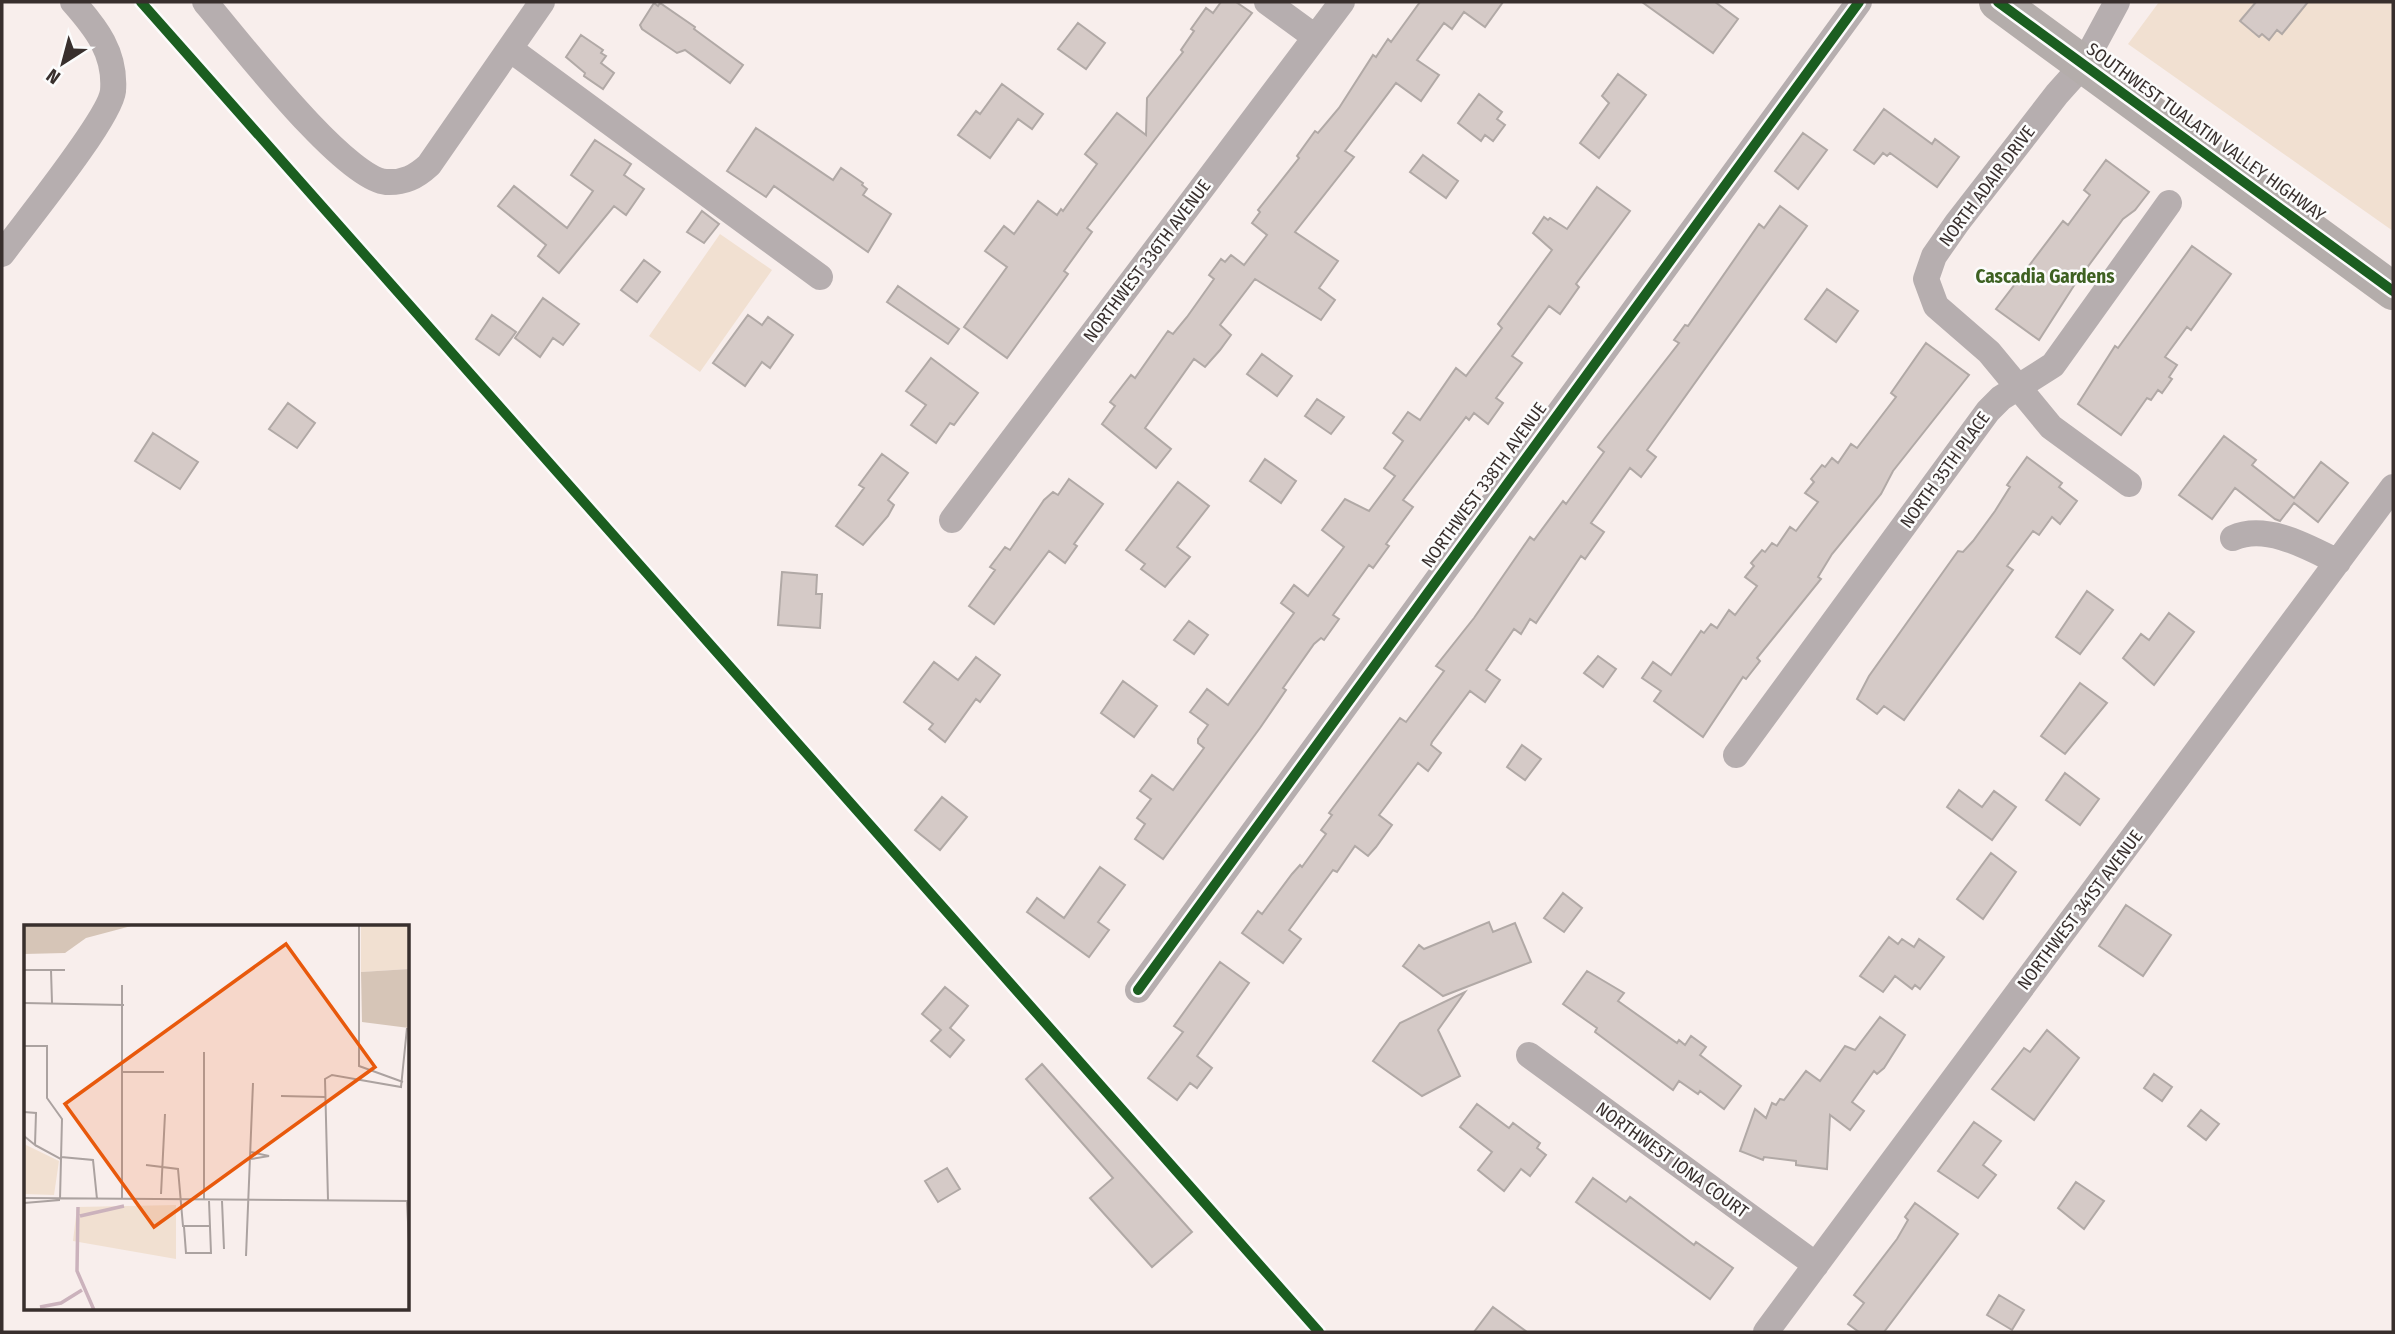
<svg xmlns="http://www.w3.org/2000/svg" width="2395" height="1334" viewBox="0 0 2395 1334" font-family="'Fira Sans Condensed',sans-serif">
	<rect width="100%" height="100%" fill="#f8eeec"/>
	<path fill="#f1e0d1" d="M2159,2h234v229l-265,-187z
		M720,234l52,36 -72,102 -51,-36z"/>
	<path fill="#d5cac7" stroke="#b1a9a6" stroke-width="2" d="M1221,2h15l16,11 -165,215 5,4 -28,39 4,3 -61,84 -43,-31 43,-60 -22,-16 19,-25 10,8 24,-33 19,14 4,-6 2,2 34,-47 -12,-10 32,-41 29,22 1,-37 36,-46 -2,-2 13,-19 -3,-2 15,-21 7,5z
		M1420,2h83l-18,25 -21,-15 -12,17 -8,-6 -27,37 22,15 -18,26 -25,-18 -51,68 9,6 -59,75 43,29 -19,27 16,12 -14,20 -66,-41 -35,46 11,10 -11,15 -15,17 -11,-8 -49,69 26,21 -15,19 -54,-44 13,-18 -5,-4 21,-27 4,3 33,-47 5,3 14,-17 27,-38 -5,-4 12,-16 4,3 6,-7 13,10 23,-30 -15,-12 8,-11 -2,-2 41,-52 -2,-2 18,-25 3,2 21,-25 34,-53 3,2 12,-18 3,3z
		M1642,2h73l23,17 -25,34z
		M2256,2h52l-26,32 -5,-4 -8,10 -7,-6 -3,3 -19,-16z
		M654,3l4,3 2,-3 35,24 -1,2 49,36 -13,18 -45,-33 -8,3 -35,-24 -2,-4z
		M1078,23l27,20 -19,26 -28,-20z
		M581,35l22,15 -2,3 5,3 -5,7 13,10 -11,16 -19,-13 1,-3 -19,-16z
		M1618,74l28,21 -47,63 -19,-15 29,-40 -7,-7z
		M1002,84l41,30 -11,15 -14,-10 -28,39 -32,-23 18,-24 4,3z
		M1479,94l23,18 -5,7 8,6 -12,16 -8,-6 -4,6 -23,-18z
		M1884,109l48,35 3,-5 24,18 -22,30 -47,-34 -3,3 -4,-3 -9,11 -20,-14z
		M756,128l77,52 8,-12 22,15 -1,2 5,4 -4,6 28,19 -23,38 -94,-66 -8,11 -39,-26z
		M1803,133l24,17 -29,39 -23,-18z
		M595,140l36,24 -7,11 20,14 -18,26 -12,-9 -55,67 -21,-17 8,-11 -48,-39 16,-20 53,42 26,-37 -22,-16z
		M1423,155l35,26 -12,17 -36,-26z
		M2106,160l43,32 -14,18 -12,9 -48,65 -36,56 -43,-31 67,-88 5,4 22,-30 -6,-5z
		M1597,187l33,24 -54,73 3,3 -19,27 -11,-8 -37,50 10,7 -26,35 7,5 -15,21 -14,-11 -5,7 -3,-3 -63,83 10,7 -27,37 3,2 -16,22 -4,-3 -36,50 6,4 -15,21 -3,-2 -7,6 -31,44 3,2 -26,38 -97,131 -28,-20 10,-15 -8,-6 14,-19 -11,-8 12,-16 21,15 31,-42 -6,-5v-4l10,-14 -18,-13 17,-23 21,16 66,-92 -13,-10 13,-18 14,11 36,-49 -22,-17 23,-31 24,12 26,-35 -11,-8 19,-27 -10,-8 15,-21 12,8 36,-52 10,8 36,-48 -4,-4 54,-74 -19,-17 11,-16 4,3 2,-2 17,11z
		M1780,206l27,20 -160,224 9,7 -15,20 -11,-9 -39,55 13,9 -19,27 -4,-3 -45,67 -6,-4 -9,15 -7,-5 -28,41 14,10 -15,22 -15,-11 -38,51 -1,3 10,8 -13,18 -10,-8 -39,52 13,10 -16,22 -8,9 -13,-10 -18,26 -4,-2 -44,60 12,9 -18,24 -41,-30 16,-22 4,3 30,-40 8,-9 2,2 24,-33 -5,-4 11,-15 -3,-2 71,-95 6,4 38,-51 -8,-5 38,-48 56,-81 4,3 29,-39 3,3 38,-52 -6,-5 81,-104 -5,-3 11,-15 3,1 71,-102 5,4z
		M702,211l17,13 -15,19 -17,-11z
		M2192,246l39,28 -40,56 -4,-3 -22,30 12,8 -8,12 3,2 -10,14 -4,-3 -7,10 -4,-2 -26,37 -43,-31 37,-58 3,2z
		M644,260l16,12 -23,30 -16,-12z
		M898,286l61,43 -11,15 -61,-42z
		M1827,289l31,22 -22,31 -31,-23z
		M543,298l36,26 -16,21 -10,-7 -13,19 -25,-19z
		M492,315l24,17 -17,23 -23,-16z
		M748,315l14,10 6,-8 25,18 -23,33 -8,-6 -17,24 -32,-23z
		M1926,343l43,32 -76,96 -12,23 -49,60 -14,23 3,2 -64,79 3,3 -14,18 -3,-2 -40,60 -49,-36 7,-10 -19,-13 11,-16 18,13 30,-44 3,2 7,-9 6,4 12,-18 6,5 22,-29 -12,-9 9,-11 -3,-3 11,-13 3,2 7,-9 5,3 13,-19 6,4 22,-29 -13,-9 9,-11 -3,-3 11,-14 3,2 7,-9 6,5 13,-19 6,4 39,-51 -5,-4z
		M1262,354l30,22 -15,20 -30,-22z
		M931,358l47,35 -24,32 -4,-2 -14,20 -25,-18 15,-20 -20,-14z
		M1317,399l27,18 -13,17 -26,-18z
		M288,403l27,20 -18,25 -28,-19z
		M153,433l45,29 -18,27 -45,-28z
		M2224,436l32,24 -4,5 42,33 27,-36 27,21 -30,39 -24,-19 -14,18 -5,-2 -40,-31 -23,31 -33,-24z
		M882,454l26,19 -20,27 6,5 -6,11 -25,29 -27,-19 28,-38 -5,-3z
		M2027,457l35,26 -3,4 18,14 -17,23 -8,-7 -13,18 -6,-4 -26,35 6,4 -109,150 -20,-14 -7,8 -20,-15 12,-23 89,-125 5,1 10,-11 22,-30 15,-24 -3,-2z
		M1265,459l31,22 -15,22 -31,-22z
		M1069,479l34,25 -29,40 3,2 -12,17 -16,-12 -55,73 -25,-18 26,-36 -5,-3 15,-20 5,3 34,-50 9,-8 5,3z
		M1178,482l31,24 -32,41 13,10 -25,30 -24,-18 4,-5 -19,-14z
		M782,572l35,3 -1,19h6l-2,34 -42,-3z
		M2087,591l26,19 -33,44 -24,-17z
		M2169,613l25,19 -40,53 -31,-27 18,-24 8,6z
		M1189,621l19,14 -14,19 -20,-14z
		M1598,656l18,13 -13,18 -19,-14z
		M976,657l24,18 -20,27 -4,-3 -31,43 -16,-13 4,-5 -29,-22 30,-40 24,18z
		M1123,681l34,25 -23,31 -33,-24z
		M2080,683l27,20 -42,51 -24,-18z
		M1522,745l19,14 -16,21 -18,-13z
		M2065,773l34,26 -19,26 -34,-25z
		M1959,790l23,17 12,-16 22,16 -24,33 -45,-33z
		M942,797l25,20 -27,33 -25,-20z
		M1991,853l25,19 -33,47 -26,-20z
		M1100,867l25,18 -27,37 11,8 -20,27 -62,-45 10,-14 27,20z
		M1563,893l19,15 -18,24 -20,-14z
		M2126,905l45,30 -28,41 -44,-30z
		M1489,922l4,10 22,-9 16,39 -88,34 -40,-30 16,-21 5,4z
		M1889,937l9,7 4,-5 12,8 5,-8 25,18 -24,32 -5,-4 -3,4 -17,-13 -12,16 -23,-16z
		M1220,962l29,21 -52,73 15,12 -15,20 -7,-5 -13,17 -29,-22 35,-46 -9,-6z
		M1587,971l37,22 -6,8 59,42 2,-3 6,5 6,-9 15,11 -6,8 41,31 -17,23 -24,-18 -2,3 -19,-13 -6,9 -78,-58 2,-4 -34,-24z
		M945,987l23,19 -18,22 14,12 -14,17 -19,-16 10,-11 -19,-16z
		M1465,992l-27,38 22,46 -38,20 -49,-35 27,-38z
		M1880,1017l25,18 -21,33 -7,6 -3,-3 -22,31 12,9 -14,19 -20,-15 -3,54 -31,-4v-4l-32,-4 -1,3 -23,-9 15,-42 11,9 6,-15 4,2 4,-6 4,1 22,-29 14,10 25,-35 10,4z
		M2047,1030l32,28 -45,62 -42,-31 32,-41 6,4z
		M1042,1064l150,168 -40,35 -62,-69 23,-20 -87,-99z
		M2154,1074l18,13 -10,14 -18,-13z
		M1477,1104l32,24 4,-5 27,20 -3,5 9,7 -16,21 -9,-7 -17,22 -26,-21 14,-18 -32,-25z
		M2201,1110l18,14 -13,16 -18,-14z
		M1974,1122l27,19 -18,24 13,10 -18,23 -40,-27z
		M947,1168l13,21 -22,13 -13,-21z
		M1593,1178l33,24 4,-5 64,48 2,-3 37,26 -23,31 -134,-97z
		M2076,1182l28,19 -20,28 -26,-21z
		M1915,1203l43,31 -74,98h-25l-11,-8 16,-21 -10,-8 43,-56 11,-19 -3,-3z
		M1999,1295l25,15 -12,20 -25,-15z
		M1493,1307l34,25h-53z"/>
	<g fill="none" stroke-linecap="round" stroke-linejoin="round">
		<path stroke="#b6aeaf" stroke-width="26" d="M205,2c31,36 139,177 181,180 18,1 30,-5 43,-17l113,-163
			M1267,2l48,35
			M2117,2l-34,63 -26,29 -100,129 -23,33 -8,23 10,27 53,46 62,75 78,57
			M510,49l310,228
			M2,254c21,-29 108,-135 111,-163 3,-38 -17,-63 -40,-89
			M952,520l390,-518
			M2233,538c33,-15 75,9 105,24
			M1736,755l252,-344 13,-13 52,-33 116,-162
			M1138,990l721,-988
			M1529,1055l287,210
			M1766,1332l627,-845"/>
		<path stroke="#b4adab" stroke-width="38" d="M1998,2l395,289"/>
		<defs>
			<path id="cycleway" d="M141,2l1178,1330
				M1998,2l395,289
				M1138,990l721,-988"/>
		</defs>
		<use href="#cycleway" stroke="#fcfcfc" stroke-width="15"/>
		<use href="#cycleway" stroke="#1b5e20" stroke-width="10"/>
	</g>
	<g text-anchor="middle" stroke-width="5" stroke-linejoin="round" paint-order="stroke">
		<g font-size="18" fill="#382f2d" stroke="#fcfcfc">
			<text transform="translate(2206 132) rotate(36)" y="6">SOUTHWEST TUALATIN VALLEY HIGHWAY</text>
			<text transform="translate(1987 186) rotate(-53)" y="6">NORTH ADAIR DRIVE</text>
			<text transform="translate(1147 261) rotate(-53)" y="6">NORTHWEST 336TH AVENUE</text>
			<text transform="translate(1945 470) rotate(-54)" y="6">NORTH 35TH PLACE</text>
			<text transform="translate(1484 485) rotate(-54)" y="6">NORTHWEST 338TH AVENUE</text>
			<text transform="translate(2080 910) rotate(-53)" y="6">NORTHWEST 341ST AVENUE</text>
			<text transform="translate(1672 1160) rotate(36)" y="6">NORTHWEST IONA COURT</text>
		</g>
		<g font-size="19" font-weight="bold" fill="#3e6122" stroke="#fcfcfc">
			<text x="2045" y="283">Cascadia Gardens</text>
		</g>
	</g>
	<g transform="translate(24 925)">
		<rect width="385" height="385" fill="#f8eeec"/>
		<path d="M337,0h48v44l-48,3zM0,219l35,17 -5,34 -30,-1zM152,280v54l-103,-18 4,-34z" fill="#f1e0d1"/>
		<path d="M0,0h111l-49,13 -21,15 -41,1zM385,44v59l-47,-6 -1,-50z" fill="#d6c5b7"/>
		<path fill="none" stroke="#cbb2bc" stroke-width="3.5" d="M54,282l-1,64 17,39M56,291l44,-10M16,382l21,-4 21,-13"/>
		<path fill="none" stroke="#aba2a0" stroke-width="2" d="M335,0v141l44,16M0,45h41M27,45l1,33M0,78l100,2M0,121h23v52l15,21 -1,40M99,147h41M257,171l44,1M0,187l12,1 -1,32 -11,-9M11,220l26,14 -1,40M37,232l32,3 4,39M227,234l18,-3 -18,-4M122,240l32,4 5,57h27M137,269l4,-80M0,273l385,3M98,274v-214M180,275v-148M304,275l-3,-121 7,-4 69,12 6,-59M198,276l2,48M383,276l2,42M0,278l36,-3M160,302l2,26h25l-2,-52M222,331l7,-173"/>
		<path fill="#e8590c" fill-opacity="0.15" stroke="#e8590c" stroke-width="3.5" d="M262,19l89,123 -221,160 -89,-123z"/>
		<rect width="385" height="385" fill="none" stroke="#382f2d" stroke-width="3.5"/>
	</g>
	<rect width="2395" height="1334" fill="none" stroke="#382f2d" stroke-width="7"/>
	<g transform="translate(63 63) rotate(216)" stroke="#fcfcfc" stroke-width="5" paint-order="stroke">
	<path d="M0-5L12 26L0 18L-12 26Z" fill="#382f2d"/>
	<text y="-10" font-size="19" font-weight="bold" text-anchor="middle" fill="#382f2d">N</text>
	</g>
</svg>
